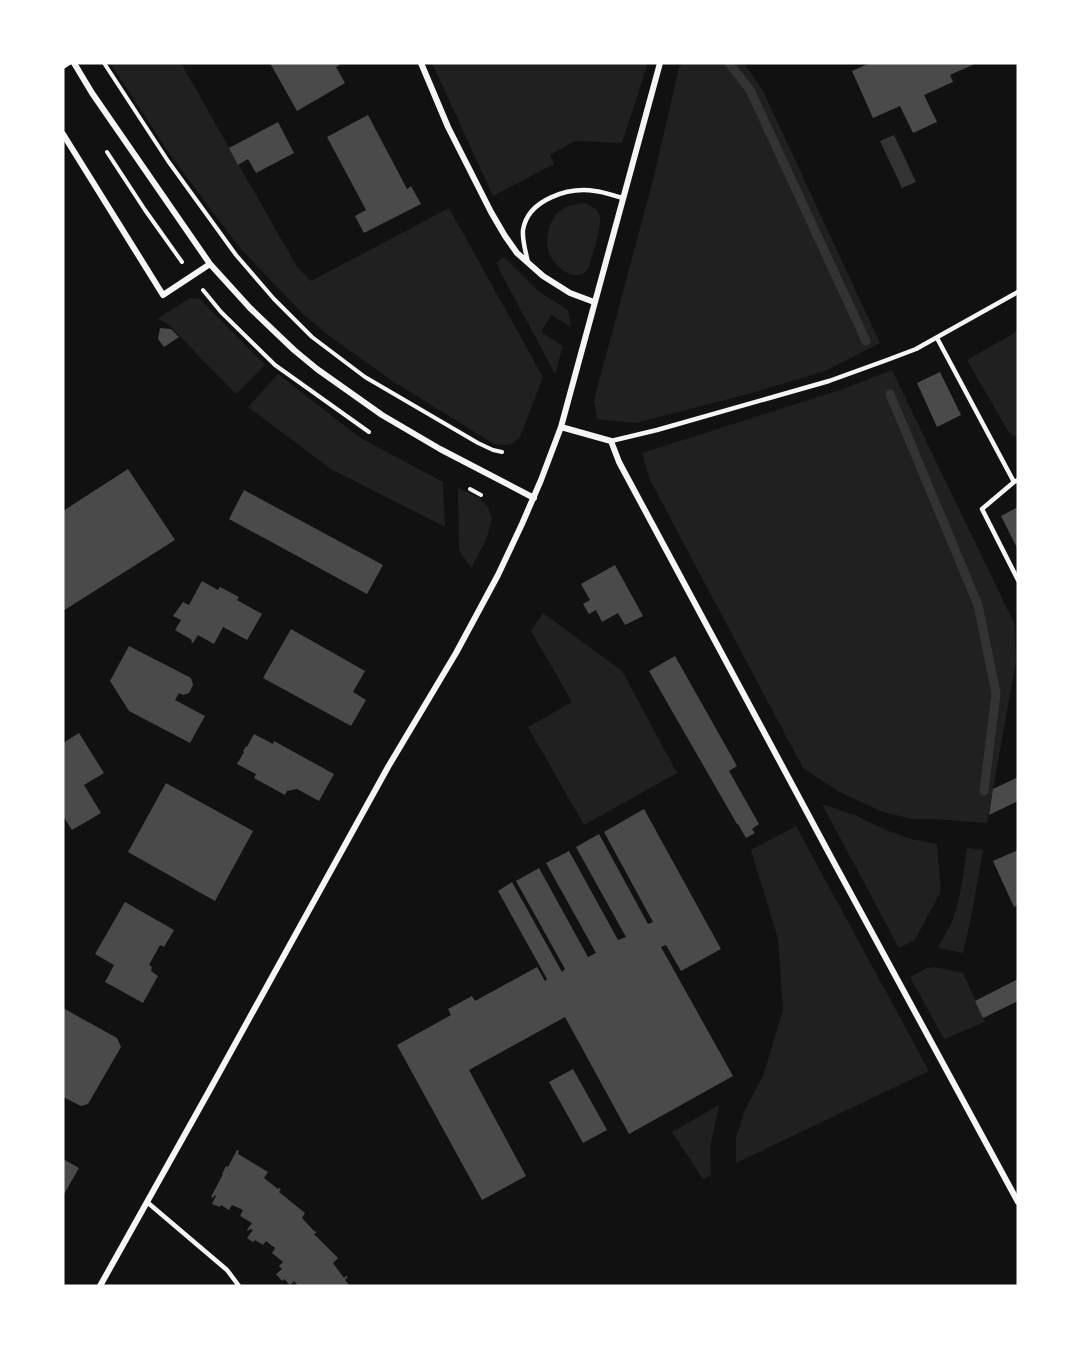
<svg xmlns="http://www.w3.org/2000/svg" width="1081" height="1349" viewBox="0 0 1081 1349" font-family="'PT Serif',serif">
	<rect width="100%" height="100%" fill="#111"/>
	<path fill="#202020" d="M110,63h71l116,204 14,14 138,-73 94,169 -23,60c-9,9 -13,9 -26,7l-103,-64 -63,-45 -25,-21 -64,-67 -68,-91z
		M432,63h216l-26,80 -47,-2 -25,14 4,9 -61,32z
		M683,63h61l19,28 117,252 -55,28 -77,23 -112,29 -39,-4 -3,-19 59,-220 26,-112z
		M584,203c7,2 15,7 16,15 2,8 -9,41 -12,51 -13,16 -33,-2 -39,-16 -5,-14 0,-34 12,-43 7,-5 15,-6 23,-7z
		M504,257l34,34 30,19 3,17 -20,-12 -10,17 22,14 -8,28 -56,-105 -2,-7z
		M190,298l10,1 65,66 -29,29 -69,-71 -10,-4z
		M1018,331v105l-7,-1 -6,-9 -38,-66z
		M892,370l122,253 2,38 -29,162 -52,-4h-23l-29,-7 -43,-20 -37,-24 -154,-290 -7,-25 201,-64z
		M278,374l81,63 84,45 2,45 -114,-58 -83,-62z
		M458,488l20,9 10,10 4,12 -6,21 -15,28 -12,-18z
		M543,613l79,58 55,102 -93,52 -56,-98 44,-25 -41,-71z
		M822,804l35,12 29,14 25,9 26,5 4,47 -26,49 -16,8z
		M796,826l133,245 -193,92v-25l8,-26 19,-36 20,-66 -5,-71 -27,-89z
		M967,848l16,2 -12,68 -8,35 -25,-5c4,-10 12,-19 15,-29 8,-23 11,-47 14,-71z
		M935,967l28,6 22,49 -41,17 -34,-62 17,-9z
		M719,1105l-9,43 1,27 -8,4 -31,-47z"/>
	<path fill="#333" d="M894,135l22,47 -14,6 -22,-47z"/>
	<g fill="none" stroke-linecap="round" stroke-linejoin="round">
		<path stroke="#333" stroke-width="9" d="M729,63l21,27 116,251
			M890,394l88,211 18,88 -12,98"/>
	</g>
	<path fill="#4a4a4a" d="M270,63h69l1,2 -4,2 9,16 -48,28z
		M870,63l11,1 96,-1 -27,12 3,7 -29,13 13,27 -24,11 -13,-27 -27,12 -21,-47z
		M368,115l39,74 4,-3 10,18 -57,29 -9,-17 11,-6 -39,-73z
		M278,122l16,31 -38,20 -8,-14 -10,6 -9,-17z
		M160,328l11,1 8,8 -15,10 -6,-8z
		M940,372l21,43 -24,12 -20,-44z
		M128,469l47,71 -112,71v-100z
		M244,490l139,75 -16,29 -138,-75z
		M1018,507v43l-17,-34z
		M615,565l28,51 -18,9 -7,-12 -16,9 -6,-12 -7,4 -6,-10 7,-4 -9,-16z
		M202,581l16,9 2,-3 19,10 -2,3 25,14 -15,26 -24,-13 -9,17 -16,-9 -5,8 -2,-1 1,-2 -17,-10 6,-10 -8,-4 10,-14 6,3z
		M291,629l74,42 -12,21 13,8 -15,26 -88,-48z
		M129,646l62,32 2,7 -4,8 -6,2 -4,-2 -4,7 30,16 -15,27 -61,-32 -19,-30z
		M675,656l62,110 -8,5 30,53 -7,5 3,4 -9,5 -8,-14h-1l-88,-153z
		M79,733l25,40 -20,12 17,28 -29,17 -9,-14v-73z
		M254,734l19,10 1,-3 60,33 -15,27 -22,-12 -10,2 -2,4 -31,-17 2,-4 -19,-10 7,-12 -1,-1 3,-5 1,1z
		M1018,777v24l-29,14 4,-26z
		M166,783l87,48 -38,70 -87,-49z
		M644,809l77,140 -40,22 -15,-26 -5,2 72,129 -104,58 -64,-117 -96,53 57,106 -44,24 -85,-155 54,-30 -3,-6 24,-13 3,5 62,-34 8,14 2,-2 -49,-88 14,-9 50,90 3,-3 -49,-88 23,-13 49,89 8,-4 -50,-90 23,-12 49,89 8,-3 -50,-90 23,-13 49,90 5,-2 -49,-90z
		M1018,850v55l-4,2 -21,-46z
		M125,902l49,28 -10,17 -4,-2 -11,20 3,2 -1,4 7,5 -15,27 -38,-21 9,-17 -19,-11z
		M1018,979v22l-35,17 -8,-17z
		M63,1008l54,30 4,9 -33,57 -7,2 -18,-9z
		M573,1069l34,61 -24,13 -34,-61z
		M237,1150l2,1 -1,3 30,18 -4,6 14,11 1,-1 2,1 -2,3 26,21 -3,5 12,13 3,1 -3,2 24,24 -5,5 11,15 2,-2 2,1 -3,3 5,6h-52l-4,-5 -4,4 -6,-6 -2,2 -6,-7 6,-5 -3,-3 4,-4 -11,-9 3,-5 -9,-7 -3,4 -8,-5 -2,2 -6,-4 6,-8 -3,-1 -2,2 -1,-1 5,-7 -12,-7 3,-6 -11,-5 -3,5 -8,-5 -1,2 -8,-3 4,-8 -1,-1 -2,3 -2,-1 12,-23h-1l4,-8 2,1z
		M63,1159l16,9 -16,28z"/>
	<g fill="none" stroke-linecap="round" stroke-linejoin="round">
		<path stroke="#f5f5f5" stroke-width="4" d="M104,63l64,98 68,94 38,44 38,38 53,40 113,66 15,7 9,2
			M107,152l38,58 37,52
			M203,290l18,22 54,53 94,67
			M470,489l11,6"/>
		<path stroke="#f5f5f5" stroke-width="4.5" d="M63,67l6,-4
			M528,263c-2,-11 -6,-22 -5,-33 5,-31 46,-43 72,-39 10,1 19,5 28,7
			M937,338l77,144 4,-2
			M611,441l46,-11 172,-49 58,-21 29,-11 102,-57
			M1014,482l-32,27 36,71
			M147,1202l80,68 12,16"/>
		<path stroke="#f5f5f5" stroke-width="6" d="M74,63l18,30 118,171 40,44 44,42 23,19 65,46 58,34 94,49
			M421,63l27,64 43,85 14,24 12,17 26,23 27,17 24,9
			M63,134l100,161 47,-31
			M561,427l50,14 8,21c132,247 265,494 399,740
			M100,1286l108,-193 180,-326 68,-114 42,-78 24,-51 19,-44 20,-53 99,-364"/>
	</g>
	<rect width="1081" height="1349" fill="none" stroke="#ffffff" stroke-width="129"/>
</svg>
